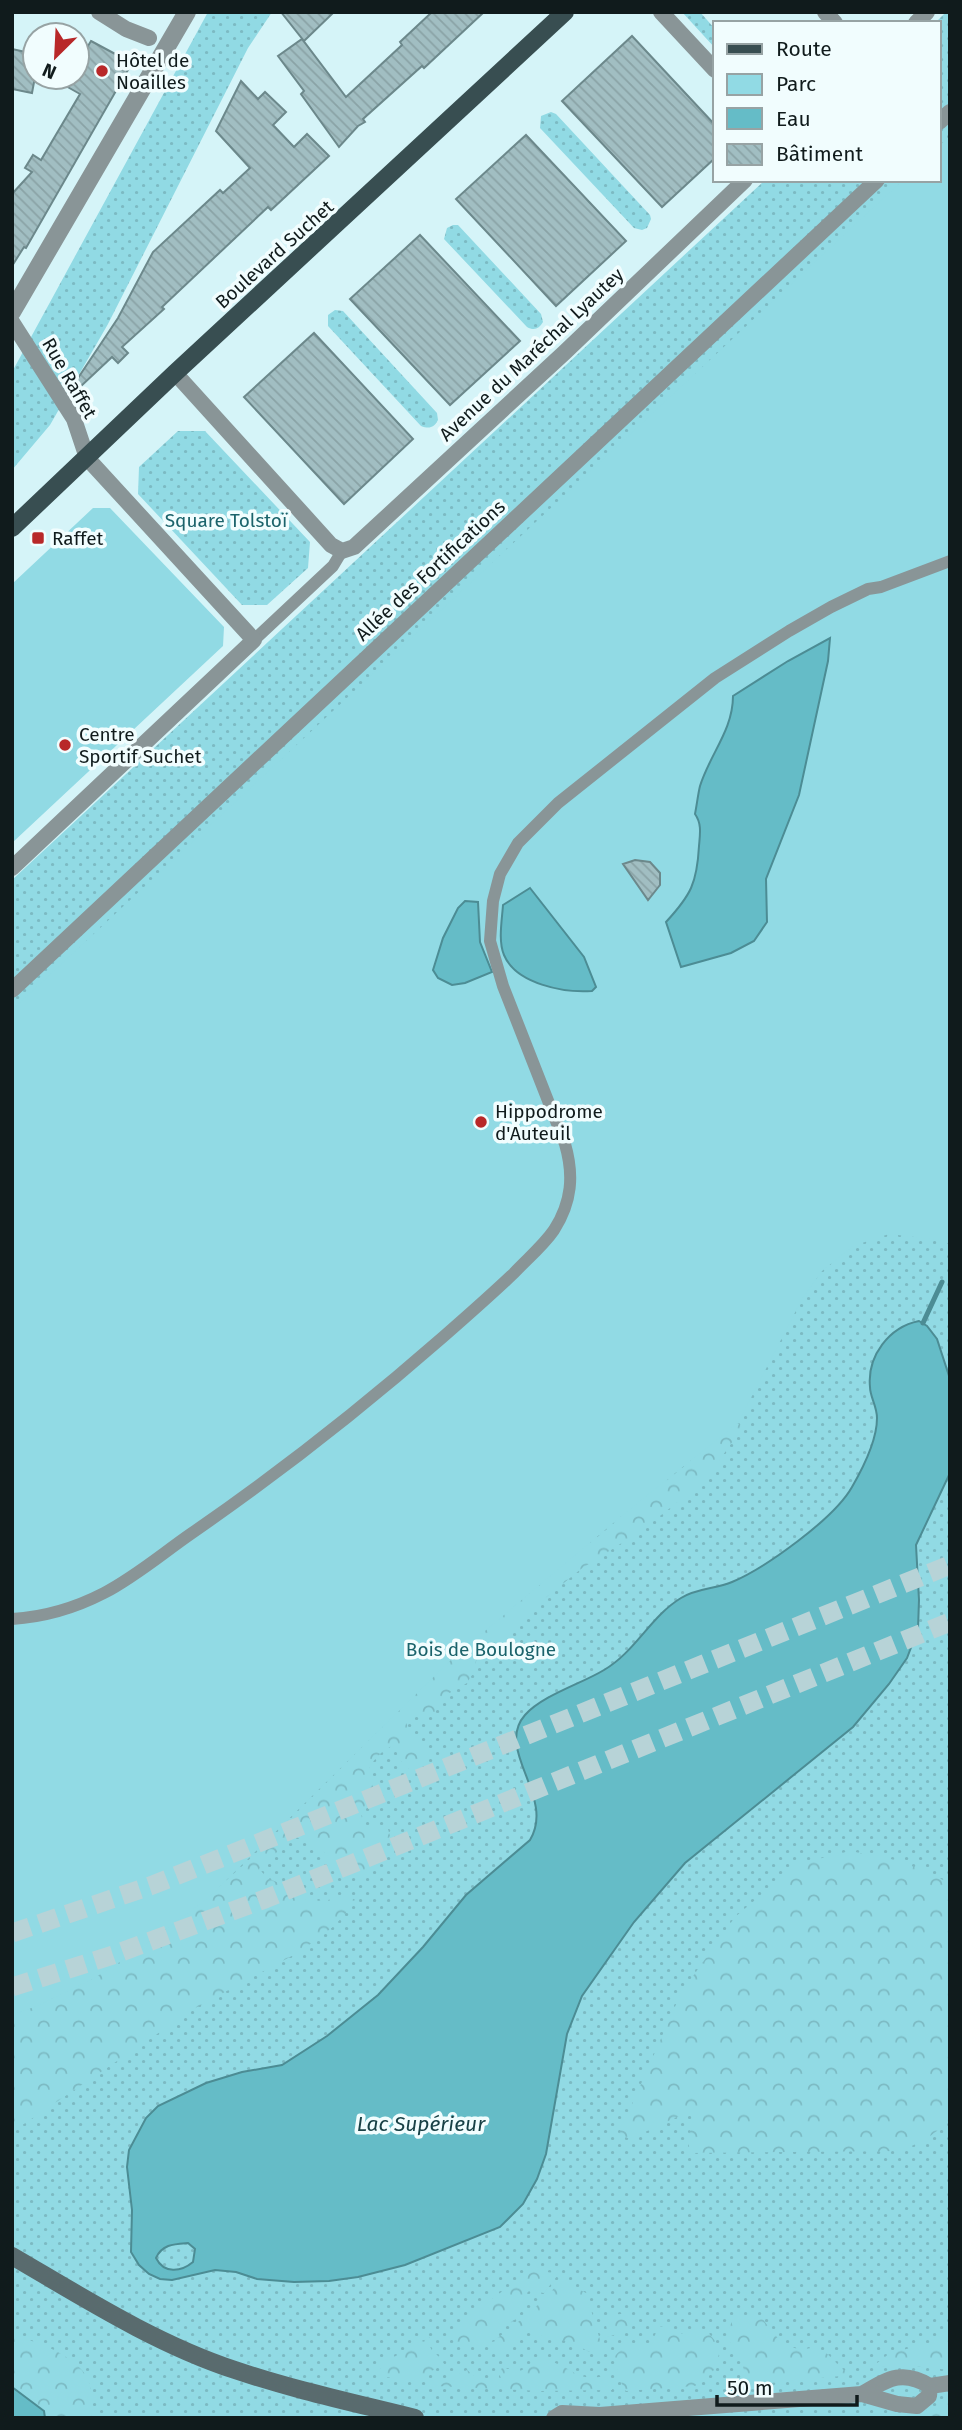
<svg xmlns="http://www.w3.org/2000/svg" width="962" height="2430" viewBox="0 0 962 2430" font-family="'Fira Sans',sans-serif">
	<defs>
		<pattern id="green-dots" width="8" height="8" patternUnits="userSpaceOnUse" patternTransform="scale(1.75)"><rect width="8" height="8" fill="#91dae4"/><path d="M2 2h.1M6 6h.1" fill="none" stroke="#7cbac3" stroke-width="1.8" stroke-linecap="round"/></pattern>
		<pattern id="forest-crowns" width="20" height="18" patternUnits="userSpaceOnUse" patternTransform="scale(1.75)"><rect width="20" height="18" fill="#91dae4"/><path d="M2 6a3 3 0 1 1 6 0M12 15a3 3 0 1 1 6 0" fill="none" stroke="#7cbac3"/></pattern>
		<pattern id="building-back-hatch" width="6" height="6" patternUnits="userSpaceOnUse" patternTransform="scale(1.75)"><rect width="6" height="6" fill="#a1bec2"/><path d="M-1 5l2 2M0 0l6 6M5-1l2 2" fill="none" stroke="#8aa3a6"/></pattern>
	</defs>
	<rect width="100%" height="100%" fill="#d5f4f8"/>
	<path fill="url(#green-dots)" d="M208,12h64l-24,36 -140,276 -58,101 -38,45v-98z
		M682,12h18l15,17v19z
		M946,12h4v2406h-938v-1538l753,-700h174v-157h-4z
		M551,112l5,2 94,101 1,4 -4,9 -5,2 -8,-2 -94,-100 1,-12z
		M453,225h5l83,89 2,8c-4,7 -9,9 -16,5l-83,-88 3,-11z
		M335,310l8,1 94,102 1,7c-4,8 -9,9 -17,6l-93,-100v-11z
		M178,431h27l105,111 -2,26 -41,37h-25l-104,-111 1,-27z"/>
	<path fill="url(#forest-crowns)" d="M738,1423l4,5 -33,47 -21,19 -46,36 -61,39 -64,52 -20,20 -17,11 -5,12v6l-8,13 -21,12 -11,17 -14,3 -11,-2 -5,6 6,18 17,11 -2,14 -7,9c-17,1 -19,-14 -26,-26l-12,8 -12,13 6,31 -14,17 3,12 7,4 9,-4 8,3 2,7 -15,33c-30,13 -39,10 -52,-19l-29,-14 -35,33c15,18 26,12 44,24l2,6 20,2 15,-5 18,4 -24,26 -33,25 -104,56 -185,125v-117c182,-67 303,-228 440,-357 27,-25 57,-48 85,-71 67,-56 134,-110 201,-164z
		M850,1851l50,10 50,22v238l-21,16 -27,14 -211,2 -3,-10 4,-28 -2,-4 -60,28 -11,-5 62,-141 54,-76 63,-53z
		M538,2266l7,6 11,1 1,3 -13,17 -15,-2 -4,4 -6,22 -38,26h-23l-7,-7 11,-16z
		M561,2280l25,13 17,57 -14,2 -19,-11 -25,-3 -14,-8 -15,7 -14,13h-8l-6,-5c27,-20 52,-39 73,-65z
		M621,2314l9,3 4,5 -3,7 -23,8 -3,-19 6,-3z
		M733,2318h29c11,15 19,28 37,31 6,1 12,-2 17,-1 15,4 22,21 35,27l-103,10 -6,-22 -10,-11 -4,-20z
		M950,2322v48l-49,-5 -29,2 18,-14 41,-10z
		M664,2326l15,9 10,-5h17l10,12 3,12 -5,16 -19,16 -69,5 -3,-3 -9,-31c15,-16 16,-13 37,-14l8,-16z
		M12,2336c23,4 59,18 73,38 8,11 6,30 7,44h-47l-1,-7 -32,-24z
		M430,2337c-3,18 10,15 14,27l-16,9 -4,8 -4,2 -39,-7 -2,-5 4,-8z
		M542,2360c32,4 32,25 66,15l4,4v11l-71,1 -105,-5 -5,-4 5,-5 13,2 18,-9 9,7 23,5 2,-3 -2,-7 3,-4 18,3z
		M950,2402v16h-113l73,-2z"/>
	<path fill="#91dae4" d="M950,136v1108l-10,-4 -51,-6 -36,12 -31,25 -20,28 -64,124 -108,86 -176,148 -247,242 -76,56 -40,25 -54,26 -25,9v-1005l891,-830h36v-34z
		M93,508h17l114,119 -1,19 -211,197v-259z"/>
	<path fill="#65bcc7" stroke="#4c8c94" stroke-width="2" fill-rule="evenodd" d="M830,638l-2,23 -29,134 -33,84 1,43 -13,19 -23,12 -50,14 -15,-45c25,-27 31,-39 33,-76 1,-12 3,-22 -4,-32 2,-10 3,-20 5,-28 10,-32 33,-56 33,-90l55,-35z
		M530,888l54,69 12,30 -4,4c-28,2 -76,-7 -88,-36 -6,-14 -2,-35 -1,-50z
		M465,901l13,1 2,40 12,30 -27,11 -13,2 -14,-7 -5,-8 10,-32 15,-30z
		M919,1321l8,5 10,13 13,40v94l-34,72 3,55 -1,29 -11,29 -18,26 -36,43 -168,136 -51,59 -52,74 -15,38 -21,120 -9,25 -14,25 -23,23 -95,38 -47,12 -29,4 -35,1 -37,-3 -21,-7 -21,-2 -43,10 -12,-1 -11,-5 -10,-9 -8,-13 1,-42 -5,-43 2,-17 17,-32 12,-12 48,-23 36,-11 40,-7 45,-29 51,-41 45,-48 43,-52 64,-55c26,-43 -36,-90 -5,-125 18,-20 56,-31 79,-45 31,-18 47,-54 77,-72 16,-10 35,-9 51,-16 33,-14 102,-63 120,-95 11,-19 25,-46 25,-69 0,-12 -7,-21 -7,-31 -3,-31 19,-60 49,-66zM188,2243l7,6 -2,13c-12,10 -29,12 -37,-4 6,-14 19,-14 32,-15z
		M12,2387l32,24 1,7h-33z"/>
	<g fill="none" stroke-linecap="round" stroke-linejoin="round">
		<path stroke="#4c8c94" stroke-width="5" d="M923,1323l19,-41"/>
	</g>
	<path fill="url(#building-back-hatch)" stroke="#6c888b" stroke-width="2" d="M281,12h53l-30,29z
		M432,12h52l-60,56 -2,-2 -59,53 2,3 -7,4 -19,21 -38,-53 3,-3 -26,-35 24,-17 44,58 56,-52 -2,-3z
		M632,36l83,89v33l-53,49 -100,-106z
		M91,41l41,22 -106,185 -2,-1 -12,19v-72l20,-22 -7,-4 8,-13 8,5 39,-66 -30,-17h27v-13z
		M12,49l23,5v23l-3,16 -20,-4z
		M241,81l17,18 7,-7 21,20 -13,13 21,22 13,-13 22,22 -58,54 -3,-3 -106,100 2,2 -42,38 6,6 -10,10 -6,-6 -33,31 -5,-4 44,-66 35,-66 67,-62 3,3 27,-25 -34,-37z
		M526,135l100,106 -70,65 -100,-107z
		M420,235l100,106 -70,64 -100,-106z
		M314,333l99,106 -69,65 -100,-107z
		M635,860l15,2 10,11v12l-12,15 -25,-36z"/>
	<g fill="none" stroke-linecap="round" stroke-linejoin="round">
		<path stroke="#b7d3d7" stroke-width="19" stroke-dasharray="19 10" stroke-linecap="butt" d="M12,1933l138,-47 71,-28 729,-293
			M12,1987l101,-32 152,-56 685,-277"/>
		<path stroke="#899597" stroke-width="12" d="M254,640l79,-74 9,-15
			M12,1619c32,-2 63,-11 92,-26 31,-16 59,-40 88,-60 87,-60 171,-126 251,-196 24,-21 48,-42 71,-64 13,-14 29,-27 40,-43 18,-28 20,-55 11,-86l-62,-158 -13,-45 3,-40 7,-27 18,-31 40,-40 157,-125 74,-47 42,-24 37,-18 13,-2 69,-26"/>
		<path stroke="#899597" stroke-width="16" d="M99,12l27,17 23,9
			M661,12l54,58
			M825,12l10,11
			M916,23l11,-11
			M939,122l11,-10
			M12,322l62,97 13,39 167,182 -242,228
			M175,373l156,172 11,6 12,-4 210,-194 181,-173
			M12,990l865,-810
			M930,2386l20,-3
			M554,2418l8,-5 38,2 262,-21 35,10 20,2 12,-10 1,-10c-28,-17 -42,-7 -68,8"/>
		<path stroke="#899597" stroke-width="18" d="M12,312l175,-300"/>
		<path stroke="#596b6e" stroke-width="18" d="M12,2256c72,42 144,88 223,114 59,20 120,33 180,48"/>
		<path stroke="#384e51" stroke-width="18" d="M12,528l163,-155 390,-361"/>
	</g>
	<g fill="#b82829" stroke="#f1fdfe" stroke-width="2.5">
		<circle cx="102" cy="71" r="7"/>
		<rect x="31" y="531" width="14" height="14" rx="3.5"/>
		<circle cx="65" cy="745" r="7"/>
		<circle cx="481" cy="1122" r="7"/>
	</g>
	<g text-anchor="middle" stroke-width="7" stroke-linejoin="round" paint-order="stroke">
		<g font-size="19" fill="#101b1c" stroke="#f1fdfe" text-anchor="start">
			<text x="116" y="67">Hôtel de<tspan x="116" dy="22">Noailles</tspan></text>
			<text x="52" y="545">Raffet</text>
			<text x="79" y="741">Centre<tspan x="79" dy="22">Sportif Suchet</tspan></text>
			<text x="495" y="1118">Hippodrome<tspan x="495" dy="22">d'Auteuil</tspan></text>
		</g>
		<g font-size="19" fill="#101b1c" stroke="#f1fdfe">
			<text transform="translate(274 254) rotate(-42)" y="7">Boulevard Suchet</text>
			<text transform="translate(531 354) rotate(-43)" y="7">Avenue du Maréchal Lyautey</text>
			<text transform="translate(70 378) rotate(60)" y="7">Rue Raffet</text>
			<text transform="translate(430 570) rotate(-43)" y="7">Allée des Fortifications</text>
		</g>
		<g font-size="19" fill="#1b636b" stroke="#f1fdfe">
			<text x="226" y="527">Square Tolstoï</text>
			<text x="481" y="1656">Bois de Boulogne</text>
		</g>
		<g font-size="21" font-style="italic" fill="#184146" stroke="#f1fdfe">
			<text x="421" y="2131">Lac Supérieur</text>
		</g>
	</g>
	<rect width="962" height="2430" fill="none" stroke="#101b1c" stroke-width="28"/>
	<rect x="713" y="21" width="228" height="161" fill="#f1fdfe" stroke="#97a3a4" stroke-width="2"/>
	<rect x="727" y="44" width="35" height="10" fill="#384e51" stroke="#97a3a4" stroke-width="2"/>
	<text x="776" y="56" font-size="21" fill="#101b1c">Route</text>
	<rect x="727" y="74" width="35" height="21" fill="#91dae4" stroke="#97a3a4" stroke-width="2"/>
	<text x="776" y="91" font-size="21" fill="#101b1c">Parc</text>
	<rect x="727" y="108" width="35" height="21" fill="#65bcc7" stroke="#97a3a4" stroke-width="2"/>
	<text x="776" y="126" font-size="21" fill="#101b1c">Eau</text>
	<rect x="727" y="144" width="35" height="21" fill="url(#building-back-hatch)" stroke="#97a3a4" stroke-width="2"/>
	<text x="776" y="161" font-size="21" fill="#101b1c">Bâtiment</text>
	<g transform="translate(56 56) rotate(204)"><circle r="33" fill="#f1fdfe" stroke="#97a3a4" stroke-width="2"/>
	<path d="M0-5L12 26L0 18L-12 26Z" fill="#b82829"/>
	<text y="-10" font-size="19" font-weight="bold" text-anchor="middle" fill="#101b1c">N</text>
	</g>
	<path d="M717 2395v10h140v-10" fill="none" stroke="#101b1c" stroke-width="3.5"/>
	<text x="727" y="2395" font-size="21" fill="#101b1c" stroke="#f1fdfe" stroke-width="5" paint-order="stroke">50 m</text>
</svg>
